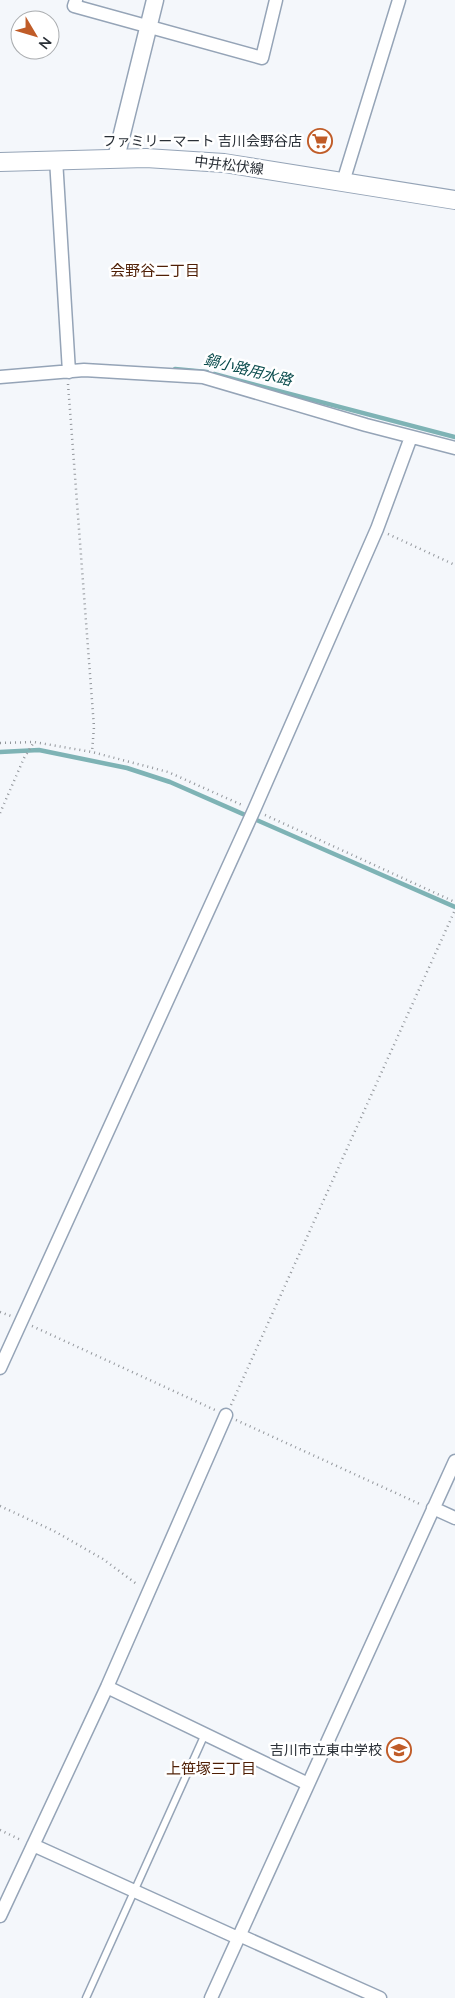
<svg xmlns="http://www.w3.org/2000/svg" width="455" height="1998" viewBox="0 0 455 1998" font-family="Lato,'Noto Sans JP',sans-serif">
	<rect width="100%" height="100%" fill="#f4f7fb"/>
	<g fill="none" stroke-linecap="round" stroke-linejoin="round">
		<path stroke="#7eb3b5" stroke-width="4.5" d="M175,369l32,3
			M214,374l241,63
			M0,752l39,-2 88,18 43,14 285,125"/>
		<defs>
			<path id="service" d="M86,1998l119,-264"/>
			<path id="minor" d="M76,0l-2,6 188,52 14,-58
				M56,159l13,213
				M343,182l56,-182
				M0,377l84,-7 119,7 163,48 89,23
				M0,1368l254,-558 123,-281 34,-92
				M433,1508l22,10
				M107,1687l201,97
				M33,1845l205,93
				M0,1916l107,-229 119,-272
				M239,1935l141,63
				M211,1998l244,-537"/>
			<path id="tertiary" d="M116,158l39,-158"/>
			<path id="secondary" d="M0,162l146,-4 78,5 231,37"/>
		</defs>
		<use href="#service" stroke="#95a4b7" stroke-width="9"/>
		<use href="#minor" stroke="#95a4b7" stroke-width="15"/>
		<use href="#tertiary" stroke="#95a4b7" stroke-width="19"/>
		<use href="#secondary" stroke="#95a4b7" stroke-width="20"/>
		<path stroke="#93979c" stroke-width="2.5" stroke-dasharray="1 4" stroke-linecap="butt" d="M68,384l26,343 -2,25
			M388,534l67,31
			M0,743l34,-1 58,10 76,20 74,33
			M0,813l24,-55 10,-16
			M265,815l190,87
			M0,1312l11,4
			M32,1326l183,84
			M231,1405l224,-495
			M236,1420l186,85
			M0,1506l54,25 49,28 35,26
			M0,1830l21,10"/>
		<use href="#service" stroke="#fff" stroke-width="6"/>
		<use href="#minor" stroke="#fff" stroke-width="12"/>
		<use href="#tertiary" stroke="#fff" stroke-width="16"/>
		<use href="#secondary" stroke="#fff" stroke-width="18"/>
	</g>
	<defs>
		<symbol id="supermarket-ring" viewBox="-11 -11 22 22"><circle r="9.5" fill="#fff" stroke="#c05c28" stroke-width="1.5"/><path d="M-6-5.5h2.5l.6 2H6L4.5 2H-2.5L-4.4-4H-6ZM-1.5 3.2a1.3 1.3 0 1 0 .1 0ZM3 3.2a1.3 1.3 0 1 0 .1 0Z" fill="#c05c28"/></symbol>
		<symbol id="school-ring" viewBox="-11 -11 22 22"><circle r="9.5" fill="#fff" stroke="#c05c28" stroke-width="1.5"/><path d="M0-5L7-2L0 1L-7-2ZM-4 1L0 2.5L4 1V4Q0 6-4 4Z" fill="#c05c28"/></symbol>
	</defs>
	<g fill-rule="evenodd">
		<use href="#supermarket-ring" x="306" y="127" width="28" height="28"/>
		<use href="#school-ring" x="385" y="1736" width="28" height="28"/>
	</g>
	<g text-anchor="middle" stroke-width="5" stroke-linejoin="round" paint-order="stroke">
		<g font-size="14" fill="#292f36" stroke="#fff" text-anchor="end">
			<text x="302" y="146">ファミリーマート 吉川会野谷店</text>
			<text x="382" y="1755">吉川市立東中学校</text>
		</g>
		<g font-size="14" fill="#292f36" stroke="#fff">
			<text transform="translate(229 165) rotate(7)" y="5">中井松伏線</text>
		</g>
		<g font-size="15" fill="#4f1f05" stroke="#fff">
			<text x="155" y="276">会野谷二丁目</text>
			<text x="211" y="1774">上笹塚三丁目</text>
		</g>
		<g font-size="15" font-style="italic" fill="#094b4c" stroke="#fff">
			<text transform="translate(248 370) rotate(14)" y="5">鍋小路用水路</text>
		</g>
	</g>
	<g transform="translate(35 35) rotate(128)"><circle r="24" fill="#ffffff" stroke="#a9acaf"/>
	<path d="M0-4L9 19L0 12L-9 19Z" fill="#c05c28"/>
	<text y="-8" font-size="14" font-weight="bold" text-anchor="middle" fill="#292f36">N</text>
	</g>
</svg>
